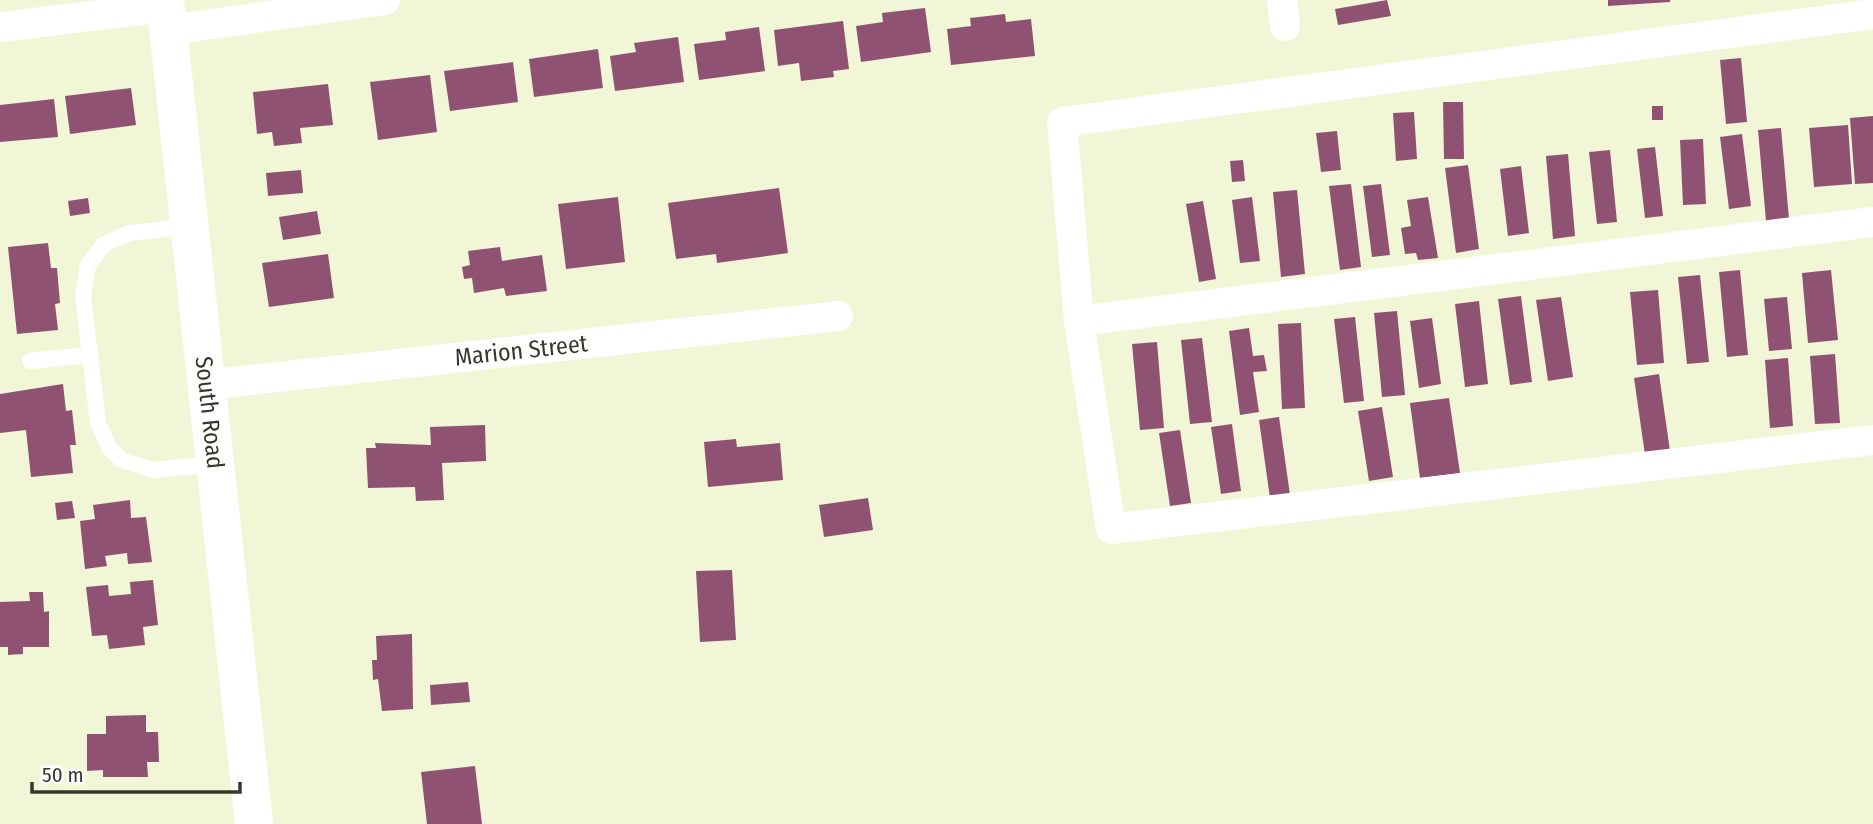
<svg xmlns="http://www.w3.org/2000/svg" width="1873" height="824" viewBox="0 0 1873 824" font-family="'Fira Sans Condensed',sans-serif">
	<rect width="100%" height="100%" fill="#f1f6d6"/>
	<path fill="#905273" d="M1387,0l4,16 -53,9 -3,-16z
		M1608,0h62v2l-62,4z
		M925,8l6,44 -70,10 -5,-36 27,-4 -1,-9z
		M1005,14l1,8 25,-3 4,37 -84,9 -4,-36 24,-3 -1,-8z
		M843,21l6,48 -16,2 1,6 -33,4 -2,-18 -21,3 -4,-36z
		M759,27l6,44 -66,9 -5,-36 32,-4 -1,-8z
		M678,37l6,45 -69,9 -5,-35 26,-4 -2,-9z
		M598,49l5,39 -69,9 -5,-38z
		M1741,58l6,64 -21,2 -6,-64z
		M513,62l5,40 -68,9 -6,-40z
		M430,75l7,57 -59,8 -8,-58z
		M328,84l5,41 -33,3 2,15 -28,3 -2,-14 -15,2 -4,-42z
		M131,88l5,37 -66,9 -5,-38z
		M54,99l4,38 -58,5v-37z
		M1443,102h20l1,57h-20z
		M1652,106h11v14h-11z
		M1414,112l3,47 -21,2 -3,-48z
		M1873,116v67l-18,1 -5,-66z
		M1848,125l4,59 -38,3 -5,-59z
		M1781,128l8,91 -23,2 -8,-91z
		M1337,131l4,39 -20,2 -5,-39z
		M1742,134l9,72 -22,3 -9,-72z
		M1703,139l3,65 -23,1 -3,-65z
		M1655,147l8,69 -18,2 -8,-69z
		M1610,150l7,72 -20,2 -8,-72z
		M1568,154l7,82 -22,3 -7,-83z
		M1243,160l2,21 -13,1 -2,-21z
		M1468,165l11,84 -23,4 -11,-85z
		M1521,166l8,67 -21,3 -8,-67z
		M301,170l2,23 -35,3 -2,-23z
		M1351,184l10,83 -21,3 -11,-84z
		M1381,184l9,71 -18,2 -9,-71z
		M779,188l9,65 -71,10 -1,-9 -40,5 -8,-56z
		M1297,190l8,84 -24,3 -8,-85z
		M618,197l7,65 -59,7 -8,-65z
		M1252,197l8,64 -20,2 -8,-63z
		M1428,197l10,61 -20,2 -2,-7 -11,1 -4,-26 10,-2 -4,-26z
		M88,198l2,15 -20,3 -2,-15z
		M1203,201l13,78 -17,3 -13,-78z
		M317,211l4,23 -38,6 -4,-23z
		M48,243l3,25h6l3,35 -5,1 3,26 -41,4 -9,-87z
		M500,247l2,14 40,-6 5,36 -41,5 -2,-8 -30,5 -2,-15 -8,1 -2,-12 8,-2 -2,-14z
		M328,254l6,44 -65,9 -7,-44z
		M1740,270l8,85 -21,2 -8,-85z
		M1831,270l7,70 -30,3 -6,-70z
		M1700,275l9,87 -22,2 -9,-87z
		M1658,290l6,73 -27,2 -7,-73z
		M1521,296l11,86 -22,3 -12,-86z
		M1561,297l12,80 -25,4 -12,-81z
		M1787,297l5,52 -23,2 -5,-52z
		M1479,301l9,83 -23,3 -10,-83z
		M1397,311l8,84 -23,2 -8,-84z
		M1355,317l9,84 -20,2 -10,-84z
		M1432,318l9,66 -22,4 -9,-67z
		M1301,323l4,85 -23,1 -4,-85z
		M1249,328l4,28 11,-1 3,16 -14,1 6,40 -19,3 -11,-84z
		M1202,338l10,84 -22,2 -9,-84z
		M1157,342l7,86 -24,2 -8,-86z
		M1835,354l5,69 -25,1 -5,-68z
		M1788,358l5,68 -23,2 -5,-68z
		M1659,374l11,77 -25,4 -11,-77z
		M63,384l3,27 6,-1 4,35h-6l3,28 -42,4 -5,-47 -26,3v-39z
		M1449,398l11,75 -40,5 -10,-75z
		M1382,407l11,70 -24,4 -11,-70z
		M1279,417l11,78 -20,3 -11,-78z
		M1232,424l9,67 -20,3 -10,-67z
		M485,425l1,36 -44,2 2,37 -28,1 -1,-14 -47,1 -2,-40h10l-1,-5 56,2 -1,-18z
		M1180,430l11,73 -21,3 -11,-73z
		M736,439l1,8 43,-4 3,37 -75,7 -4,-45z
		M868,498l5,32 -49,7 -5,-32z
		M130,500l1,18 15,-1 6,45 -24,2 -1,-11 -22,3 2,10 -22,3 -5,-48 15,-2 -2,-14z
		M72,501l3,17 -18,2 -2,-17z
		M732,570l4,70 -36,2 -4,-71z
		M153,580l5,45 -15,2 2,18 -36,4 -2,-14 -15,1 -6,-49 22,-2 1,11 22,-2 -1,-12z
		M29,592h14l1,20 5,-1v36h-26v7l-15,1v-8h-8v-45l30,-1z
		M412,634l1,75 -31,2 -4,-32 -5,1 -1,-20h5l-1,-24z
		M468,682l2,20 -39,3 -1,-20z
		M146,715v17h12l1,30h-12l1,15h-45v-7l-16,1v-37h19v-18z
		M475,766l7,58h-55l-6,-52z"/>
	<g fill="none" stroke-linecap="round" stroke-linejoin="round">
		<path stroke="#fff" stroke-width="16" d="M187,227l-58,6 -25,11 -16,21 -5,31 15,127 12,26 12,11 31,10 61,-6
			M30,361l60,-6"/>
		<g stroke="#fff" stroke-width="30">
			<path d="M1282,0l3,26"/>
			<path d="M1873,14l-811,108 17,199 32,208 762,-89"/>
			<path d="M0,27l165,-20"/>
			<path d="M168,30l217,-30"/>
			<path d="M1079,321l794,-99"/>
			<path id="s1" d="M205,385l633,-69"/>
		</g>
		<path stroke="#fff" stroke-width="38" id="s2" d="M165,0l89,824"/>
	</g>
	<g text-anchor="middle" stroke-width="7" stroke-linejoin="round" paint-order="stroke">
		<g font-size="24" fill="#37382c" stroke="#fff">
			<text dy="8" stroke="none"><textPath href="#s1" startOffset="318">Marion Street</textPath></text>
			<text dy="8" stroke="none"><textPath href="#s2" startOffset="415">South Road</textPath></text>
		</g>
	</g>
	<path d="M32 782v10h208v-10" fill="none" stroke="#37382c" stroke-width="3.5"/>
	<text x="42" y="782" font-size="21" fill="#37382c" stroke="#ffffff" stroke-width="5" paint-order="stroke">50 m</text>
</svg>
